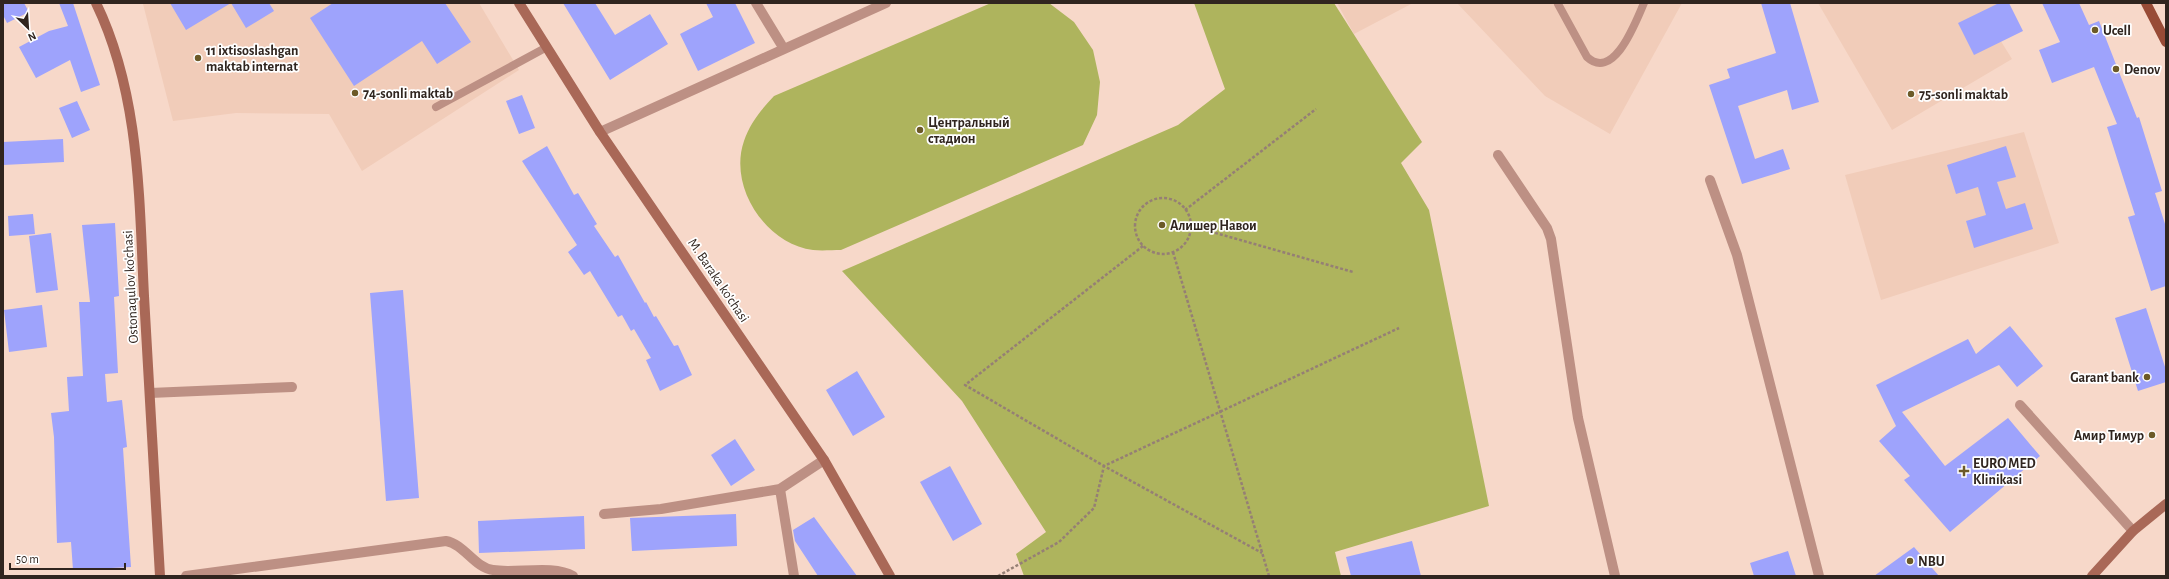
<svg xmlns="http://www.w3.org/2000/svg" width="2169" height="579" viewBox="0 0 2169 579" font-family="'Alegreya Sans',sans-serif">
	<rect width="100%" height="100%" fill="#f7d8c9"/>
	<path fill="#f1ccb9" d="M145,3h334l40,67 -157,101 -33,-57 -93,-1 -63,8 -30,-117z
		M1337,3h76l-59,31z
		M1457,3h225l-72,131 -65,-38z
		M1818,3h185l-16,16 25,40 -120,71z
		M2024,132l35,111 -178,57 -36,-125z"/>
	<path fill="#aeb45d" d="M991,3h58l25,19 19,28 7,32 -3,33 -14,30 -242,105c-9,0 -19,1 -28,0 -47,-6 -85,-63 -69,-109 6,-18 17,-31 30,-45z
		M1194,3h140l88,139 -21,21 28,47 60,296 -154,46 6,24h-317l-8,-22 30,-22 -84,-131 -120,-130 336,-146 47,-36z"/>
	<path fill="#9ea3fc" d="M3,3h21l5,9 -22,11 -4,-8z
		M59,3h14l27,82 -19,7 -11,-32 -34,18 -17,-31 30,-16 19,-5z
		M170,3h99l5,8 -28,17 -15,-25 -45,27z
		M333,3h112l26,39 -34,22 -15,-23 -68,45 -44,-68z
		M563,3h32l20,32 35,-21 18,30 -58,36z
		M706,3h29l20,40 -57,28 -18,-37 33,-17z
		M1761,3h29l29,99 -27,8 -5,-20 -49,16 17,53 28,-10 7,20 -48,15 -33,-99 21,-7 -3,-9 49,-16z
		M1999,3h10l14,28 -49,24 -16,-32z
		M2042,3h37l10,22 10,-4 38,97 2,-1 23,74 -7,2 11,34v59l-15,5 -23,-74 7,-2 -28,-88 10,-3 -23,-57 -42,16 -13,-33 21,-8z
		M522,95l13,33 -16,6 -13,-33z
		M77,101l13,29 -18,8 -13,-30z
		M63,139l1,23 -61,3v-23z
		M547,146l27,49 4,-2 19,31 -3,2 21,31 3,-2 27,48 1,-1 8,15 2,-1 18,30 4,-1 14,30 -32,16 -14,-31 5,-2 -17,-29 -3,2 -9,-16 -4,2 -28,-46 -6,4 -16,-23 9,-7 -55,-84z
		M2006,146l10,31 -19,5 9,27 19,-6 8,26 -59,19 -8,-27 20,-6 -8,-28 -22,7 -9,-29z
		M33,214l2,20 -26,2 -1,-20z
		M115,223l4,73 -5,1 4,76 -13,1 2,28 15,-2 5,47 -4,1 8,119 -58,3 -2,-28 -14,1 -3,-106 -3,-24 18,-2 -2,-34 16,-1 -4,-74h11l-8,-77z
		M51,233l7,57 -22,3 -7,-57z
		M403,290l16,208 -33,3 -16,-208z
		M42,305l5,42 -38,5 -5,-42z
		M2146,308l20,62v12l-28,9 -23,-73z
		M2010,326l33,40 -26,21 -18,-22 -97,47 43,54 63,-48 32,38 -90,76 -46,-52 6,-4 -31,-35 17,-15 -20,-41 92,-46 8,15z
		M857,371l28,46 -32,19 -27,-46z
		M735,439l20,31 -24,16 -20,-31z
		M950,466l32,58 -29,17 -33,-59z
		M736,514l1,32 -105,5 -2,-33z
		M584,516l1,33 -106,4 -1,-32z
		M814,517l43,59h-39l-23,-35 -2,-11z
		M1412,541l9,35h-70l-5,-19z
		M1914,547l25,29h-65z
		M1788,551l8,25h-42l-4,-13z"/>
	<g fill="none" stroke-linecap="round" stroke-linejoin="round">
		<path stroke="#957f75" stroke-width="2.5" stroke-dasharray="3 2" stroke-linecap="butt" d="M1135 226a28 28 0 1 1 56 0a28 28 0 1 1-56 0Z
			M1185,210l131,-101
			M1191,226l162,46
			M1143,246l-178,139 139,81 158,87
			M1173,252l96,324
			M998,576l61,-34 35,-34 10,-42 295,-138"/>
		<path stroke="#bd9084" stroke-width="8" d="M1558,4l29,53c27,25 49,-36 57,-54
			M436,107l111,-60"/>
		<path stroke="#bd9084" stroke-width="10" d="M756,3l28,46
			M600,132l286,-129
			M1498,155l49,73 4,11 27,179 37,158
			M1710,180l27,75 82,321
			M150,393l142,-6
			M2020,405l113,126
			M780,489l14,87
			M604,514l57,-5 119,-20 44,-29
			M186,576l260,-35c18,3 29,27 47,29 22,4 60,-6 80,6"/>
		<path stroke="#a96857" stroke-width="10" d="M96,3c44,91 43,194 48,293 5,93 11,187 16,280
			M519,3l81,129 224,328 66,116
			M2092,576l41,-45 33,-27"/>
		<path stroke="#984b36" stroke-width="10" d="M2146,3l20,39"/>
	</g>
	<g fill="#6c5a28" stroke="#fff" stroke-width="1.5">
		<circle cx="2095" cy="30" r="4"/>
		<circle cx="198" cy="58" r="4"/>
		<circle cx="2116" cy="69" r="4"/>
		<circle cx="355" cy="93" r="4"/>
		<circle cx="1911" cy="94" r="4"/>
		<circle cx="920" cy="130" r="4"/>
		<circle cx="1162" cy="225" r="4"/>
		<circle cx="2147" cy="377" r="4"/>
		<circle cx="2152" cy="435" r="4"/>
		<path d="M1962 465h4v4h4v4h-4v4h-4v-4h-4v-4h4z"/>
		<circle cx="1910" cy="561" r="4"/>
	</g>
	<g text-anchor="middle" stroke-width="3.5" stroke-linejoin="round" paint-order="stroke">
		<g font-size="14" font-weight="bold" fill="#30251f" stroke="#fff" text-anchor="start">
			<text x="2103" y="35">Ucell</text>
			<text x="206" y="55">11 ixtisoslashgan<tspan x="206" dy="16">maktab internat</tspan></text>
			<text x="2124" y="74">Denov</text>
			<text x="363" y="98">74-sonli maktab</text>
			<text x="1919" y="99">75-sonli maktab</text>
			<text x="928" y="127">Центральный<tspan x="928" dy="16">стадион</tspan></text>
			<text x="1170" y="230">Алишер Навои</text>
			<text x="2139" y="382" text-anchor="end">Garant bank</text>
			<text x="2144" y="440" text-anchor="end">Амир Тимур</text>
			<text x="1973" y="468">EURO MED<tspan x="1973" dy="16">Klinikasi</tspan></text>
			<text x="1918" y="566">NBU</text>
		</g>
		<g font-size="14" fill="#30251f" stroke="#fff">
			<text transform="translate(719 280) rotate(56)" y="5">M. Baraka ko'chasi</text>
			<text transform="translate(130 287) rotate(-93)" y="5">Ostonaqulov ko'chasi</text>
		</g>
	</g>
	<rect width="2169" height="579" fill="none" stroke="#30251f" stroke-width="8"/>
	<g transform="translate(28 28) rotate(155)" stroke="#ffffff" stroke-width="3" paint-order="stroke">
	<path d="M0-3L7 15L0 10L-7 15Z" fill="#30251f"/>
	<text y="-6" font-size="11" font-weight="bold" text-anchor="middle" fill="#30251f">N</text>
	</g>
	<path d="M10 563v6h115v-6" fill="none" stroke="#30251f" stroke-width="2"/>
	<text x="16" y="563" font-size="12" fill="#30251f" stroke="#ffffff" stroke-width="3" paint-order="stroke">50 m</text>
</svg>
